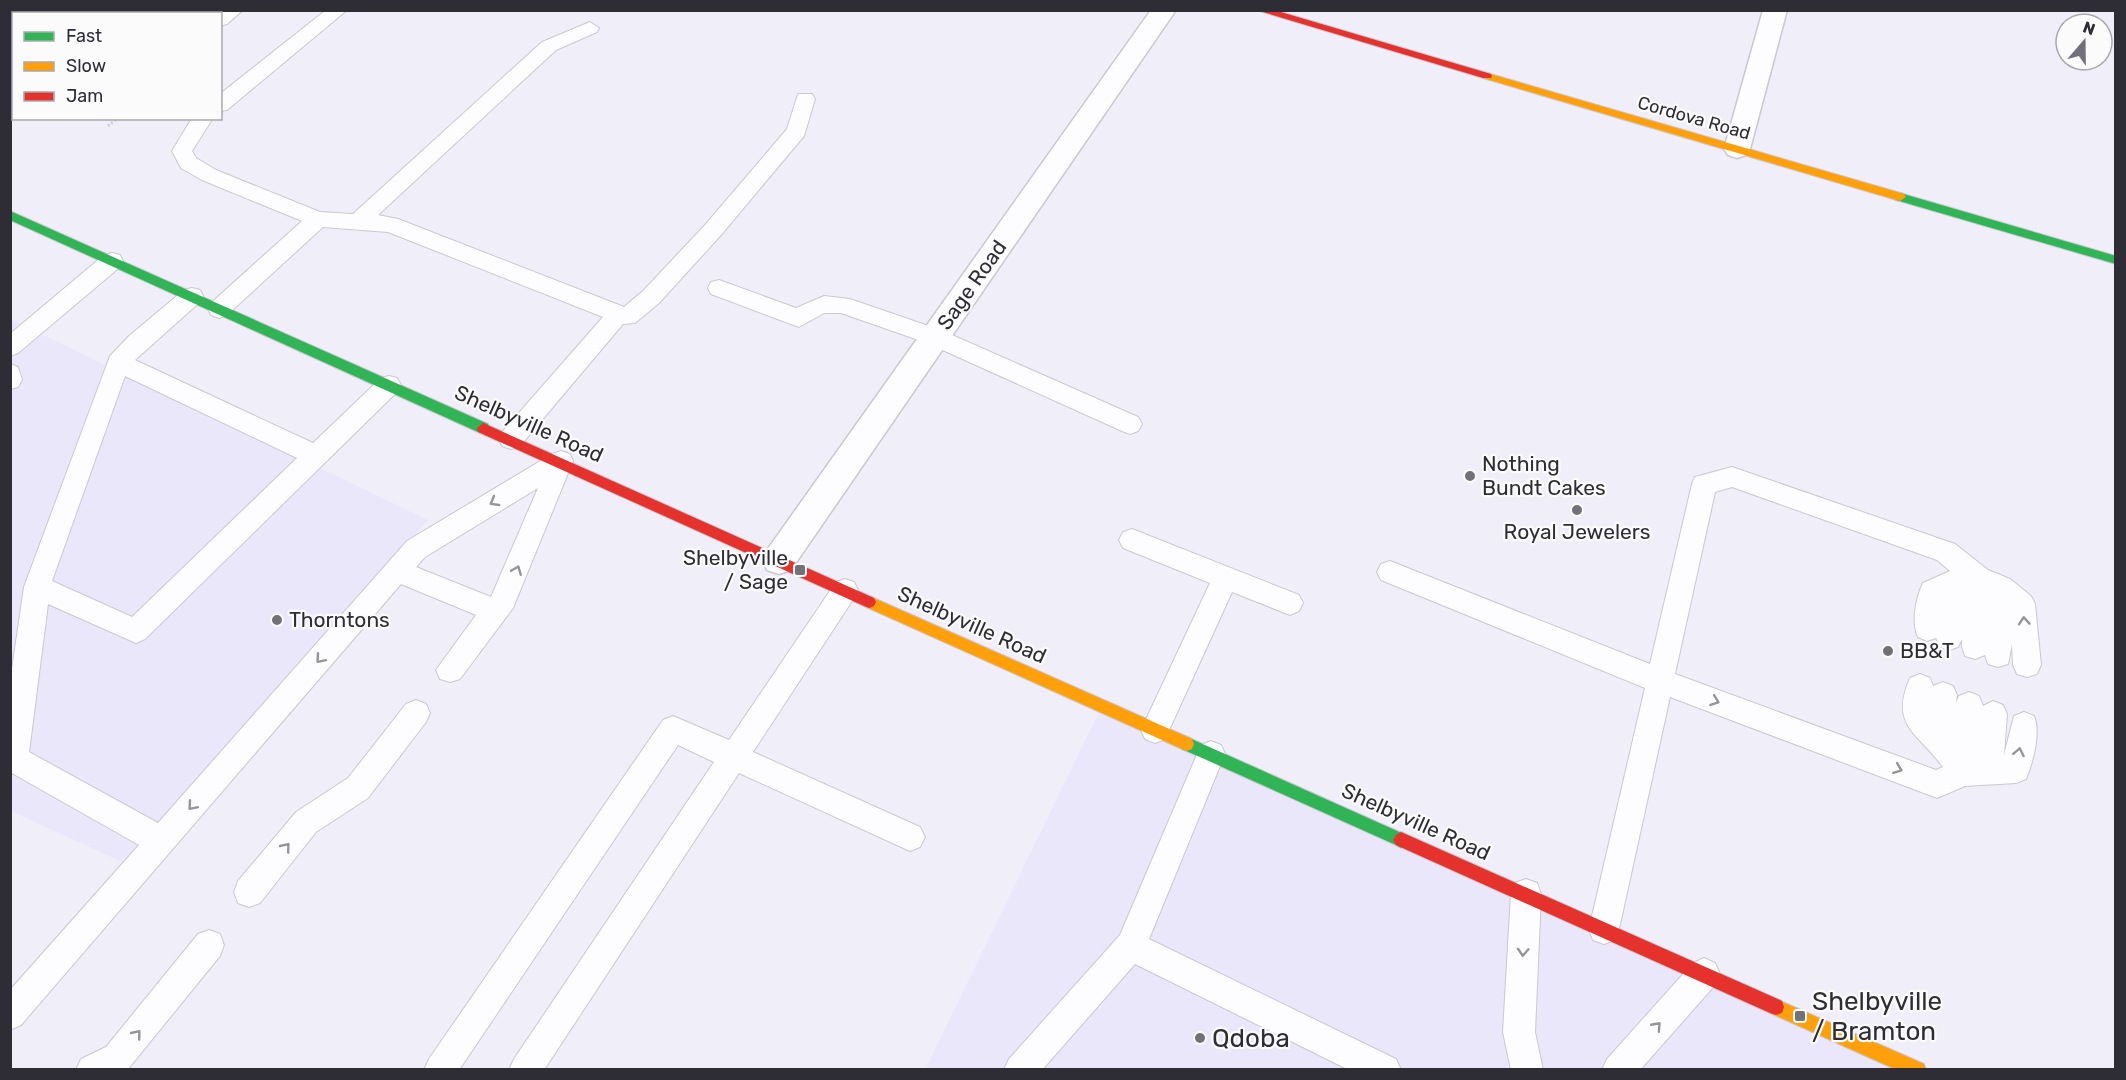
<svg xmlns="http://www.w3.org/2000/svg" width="2126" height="1080" viewBox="0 0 2126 1080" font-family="Rubik,sans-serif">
	<rect width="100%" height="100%" fill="#f0eef8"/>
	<path fill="#eae7fb" d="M10,319l418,201 -306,342 -111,-51z
		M1102,706l819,364h-996z"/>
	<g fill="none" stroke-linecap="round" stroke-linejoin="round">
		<defs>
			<path id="lane" d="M221,10h22l-16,14 -7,2v-12h-3z
				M326,10h21l-120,100 -7,1v-17z
				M590,22l9,6 -2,4 -41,18 -178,165 20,4 226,88 19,-16 62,-66 82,-96 11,-35h14l3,5 -11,37 -83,99 -62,68 -24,20 -12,1 -103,122 -9,3 -9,-3 -3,-7 3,-7 101,-115 -215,-85 -65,-5 -96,88 -8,3 -8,-3 -3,-6 3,-6 91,-82 -100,-41 -21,-12 -9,-17 20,-33h21l-21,33 4,7 20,12 104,42 33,2 189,-172z
				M112,253l8,2 3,6 -3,6 -102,86 -8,3v-22l94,-79z
				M719,280l77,28 28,-12 26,3 93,32 195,86 4,7 -4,7 -8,3 -8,-3 -195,-88 -86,-30h-17l-25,14 -88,-33 -3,-6 3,-6z
				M192,288l8,2 3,6 -3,6 -65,58 178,83 68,-65 8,-2 8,2 4,7 -4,7 -252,247 -9,4 -88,-39 -19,148 129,71 249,-282 145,-87 9,-3 9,3 3,7 -60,147 -53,71 -10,3 -10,-3 -4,-9 40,-55 -75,-31 -380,441 -11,5v-40l129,-145 -129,-73v-89l14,-96 86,-231 19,-20 55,-46zM125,376l172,82 -165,159 -80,-36zM538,488l-47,109 -75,-30 9,-10z
				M10,364l8,3 4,13 -4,7 -8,2z
				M1732,467l223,77 33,26 22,9 21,17 4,8 6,61 -4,9 -10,3 -10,-3 -4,-9 -1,-21 -4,20 -10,3 -10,-3 -3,-9 -10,4 -10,-3 -3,-9v-8l-4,8 -9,3 -9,-3 -4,-9 -9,3 -9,-4c-7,-14 -2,-40 5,-54l27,-12 -13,-11 -205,-73 -17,5 -40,182 261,96 7,-3c-25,-34 -54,-41 -33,-89l10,-4 10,4 3,8 10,-4 10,4 4,9 -1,8 3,-7 10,-4 10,4 4,10 10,-5 10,4 4,9 -3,41 10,-39 10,-4 10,4c7,17 -1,46 -8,63l-10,4 -51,3 -28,12 -267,-101 -51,232 -4,11 -11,4 -11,-4 -4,-11 56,-241 -264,-108 -4,-8 4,-8 9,-3 260,103 42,-180 3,-7z
				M1132,529l167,66 4,8 -4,8 -9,4 -58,-23 -67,147 -10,4 -10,-4 -4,-9 69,-147 -87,-35 -4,-8 4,-8z
				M845,579l9,3 4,8 -4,8 -101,154 167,75 5,10 -5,10 -10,4 -171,-78 -195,297h-35l5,-11 200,-297 -36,-17 -219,325h-35l5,-11 234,-339 10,-4 56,24 107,-158z
				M416,700l10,4 4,9 -4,9 -58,76 -52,34 -56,71 -11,4 -11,-4 -4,-11 4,-11 58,-69 52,-34 58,-74z
				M1211,741l10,4 4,9 -76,185 247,120 5,11h-52l-214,-106 -93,106h-38l5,-11 111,-124 81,-190z
				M1526,879l11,4 4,11 -6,138 8,38h-32l-8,-38 8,-138 4,-11z
				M209,930l11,4 4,11 -4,11 -92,113 -52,1 5,-11 25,-12 92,-113z
				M1704,958l11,5 5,11 -5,11 -75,85h-38l5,-11 86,-96z"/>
			<path id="street" d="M1151,10h25l-385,560 -12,4 -12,-4 -5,-10 5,-10z
				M1763,10h24l-37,139 -4,6 -9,3 -9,-3 -4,-6z"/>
			<path id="fast" d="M1900,193l216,63v8l-220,-64 -2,-3z
				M10,211l478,213 1,4 -6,5 -5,-1 -468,-212z
				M1187,737l219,98 3,5 -3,5 -5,3 -5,-3 -214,-96 -2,-5 2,-5z"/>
			<path id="slow" d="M1487,73l417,121 2,3 -6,4 -417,-123v-4z
				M869,596l323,143 2,5 -2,5 -5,2 -5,-2 -318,-143 -2,-4 2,-4z
				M1776,999l148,65 2,6h-29l-127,-57 -2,-6 2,-6z"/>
			<path id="jam" d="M1256,10h18l217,64 1,2 -1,2h-8z
				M483,423l391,175 2,4 -2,4 -5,2 -5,-2 -386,-174 -1,-4z
				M1401,832l381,169 2,6 -2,6 -6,2 -6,-2 -374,-168 -3,-5 3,-5z"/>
		</defs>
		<use href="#lane" stroke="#cac8d1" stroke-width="2"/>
		<use href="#street" stroke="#cac8d1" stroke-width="3"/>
		<use href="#fast" stroke="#cac8d1" stroke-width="2"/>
		<use href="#slow" stroke="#cac8d1" stroke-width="2"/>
		<use href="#jam" stroke="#cac8d1" stroke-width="2"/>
		<path stroke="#d1d0d3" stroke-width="3" stroke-dasharray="2 2" stroke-linecap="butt" d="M108,126l10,-8"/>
		<use href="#lane" fill="#fdfcfe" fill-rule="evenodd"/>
		<use href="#street" fill="#fdfcfe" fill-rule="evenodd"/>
		<use href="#fast" fill="#30b455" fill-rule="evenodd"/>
		<use href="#slow" fill="#ff9f0a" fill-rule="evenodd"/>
		<use href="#jam" fill="#e5322d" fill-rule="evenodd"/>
	</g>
	<defs><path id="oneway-chevron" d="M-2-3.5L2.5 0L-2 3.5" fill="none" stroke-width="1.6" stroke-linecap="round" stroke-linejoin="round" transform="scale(1.5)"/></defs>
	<g stroke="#96949a">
		<use href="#oneway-chevron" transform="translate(494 502) rotate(149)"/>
		<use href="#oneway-chevron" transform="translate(517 570) rotate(-68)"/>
		<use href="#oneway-chevron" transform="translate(2024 621) rotate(-94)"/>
		<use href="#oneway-chevron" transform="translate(320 659) rotate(131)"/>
		<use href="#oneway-chevron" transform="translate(1715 701) rotate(21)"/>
		<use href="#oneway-chevron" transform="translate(2019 752) rotate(-79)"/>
		<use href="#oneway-chevron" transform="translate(1898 769) rotate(21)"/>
		<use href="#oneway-chevron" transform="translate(192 806) rotate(131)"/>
		<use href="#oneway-chevron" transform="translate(286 847) rotate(-51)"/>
		<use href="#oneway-chevron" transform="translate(1523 952) rotate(93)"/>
		<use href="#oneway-chevron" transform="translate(1657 1026) rotate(-48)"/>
		<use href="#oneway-chevron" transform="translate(137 1034) rotate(-51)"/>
	</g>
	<g fill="#72717a" stroke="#fbfbfb" stroke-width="2">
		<circle cx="1470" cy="476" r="6"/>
		<circle cx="1577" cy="510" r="6"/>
		<rect x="794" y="564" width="12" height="12" rx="3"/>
		<circle cx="277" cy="620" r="6"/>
		<circle cx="1888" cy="651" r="6"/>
		<rect x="1794" y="1010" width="12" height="12" rx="3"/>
		<circle cx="1200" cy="1038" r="6"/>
	</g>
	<g text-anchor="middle" stroke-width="4.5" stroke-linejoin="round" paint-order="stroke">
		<g font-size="18" fill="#2e2d36" stroke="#fbfbfb">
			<text transform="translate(1694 118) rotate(16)" y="6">Cordova Road</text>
		</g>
		<g font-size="21" fill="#2e2d36" stroke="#fbfbfb">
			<text transform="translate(972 285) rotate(-55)" y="7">Sage Road</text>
			<text transform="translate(529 424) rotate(24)" y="7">Shelbyville Road</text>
			<text transform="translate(972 625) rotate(24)" y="7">Shelbyville Road</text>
			<text transform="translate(1416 822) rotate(24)" y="7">Shelbyville Road</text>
		</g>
		<g font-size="21" fill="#2e2d36" stroke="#fbfbfb" text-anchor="start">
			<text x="1482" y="471">Nothing<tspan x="1482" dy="24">Bundt Cakes</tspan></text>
			<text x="1577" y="539" text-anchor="middle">Royal Jewelers</text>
			<text x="788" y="565" text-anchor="end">Shelbyville<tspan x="788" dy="24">/ Sage</tspan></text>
			<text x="289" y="627">Thorntons</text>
			<text x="1900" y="658">BB&amp;T</text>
		</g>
		<g font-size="26" fill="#2e2d36" stroke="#fbfbfb" text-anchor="start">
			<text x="1812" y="1010">Shelbyville<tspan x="1812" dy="30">/ Bramton</tspan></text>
			<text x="1212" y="1047">Qdoba</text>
		</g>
	</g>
	<rect width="2126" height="1080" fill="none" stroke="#2e2d36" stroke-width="24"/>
	<rect x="12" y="12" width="210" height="108" fill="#fbfbfb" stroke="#a9a9ac" stroke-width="1.5"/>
	<rect x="24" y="32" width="30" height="9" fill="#30b455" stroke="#a9a9ac" stroke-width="1.5"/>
	<text x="66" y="42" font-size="18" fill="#2e2d36">Fast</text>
	<rect x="24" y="62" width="30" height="9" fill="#ff9f0a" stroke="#a9a9ac" stroke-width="1.5"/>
	<text x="66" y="72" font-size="18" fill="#2e2d36">Slow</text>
	<rect x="24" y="92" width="30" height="9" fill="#e5322d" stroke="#a9a9ac" stroke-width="1.5"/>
	<text x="66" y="102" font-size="18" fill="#2e2d36">Jam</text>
	<g transform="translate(2084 42) rotate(20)"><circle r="28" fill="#fbfbfb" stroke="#a9a9ac" stroke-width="1.5"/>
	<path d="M0-4.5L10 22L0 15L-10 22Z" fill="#72717a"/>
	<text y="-9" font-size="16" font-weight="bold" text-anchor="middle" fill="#2e2d36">N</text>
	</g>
</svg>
